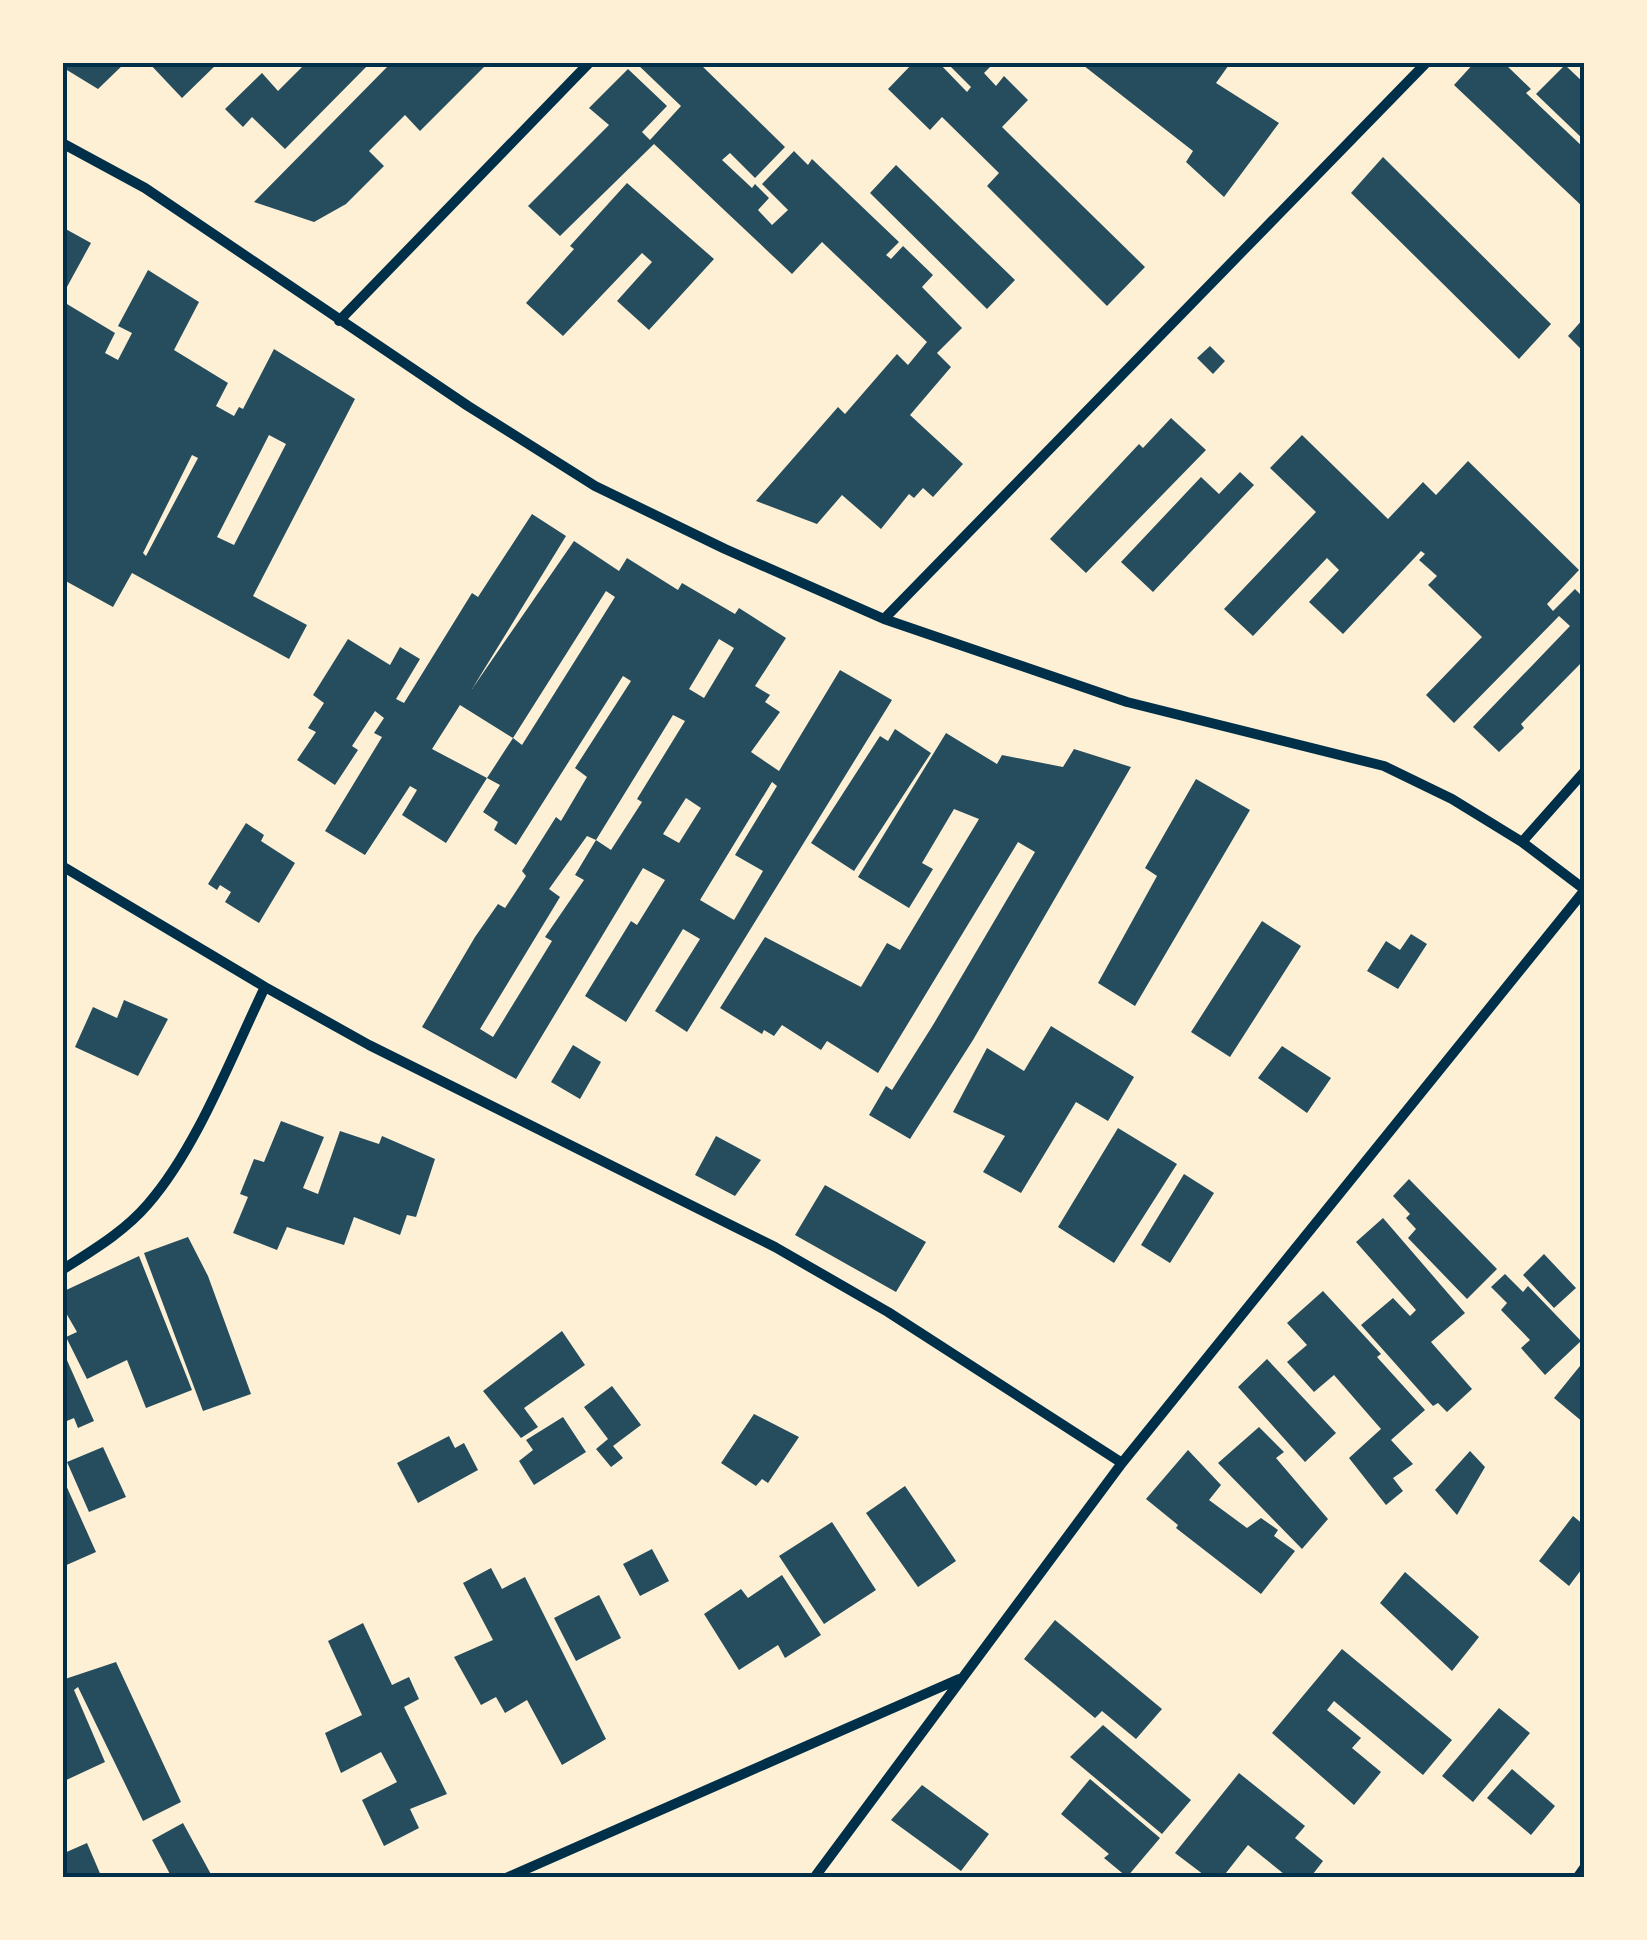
<svg xmlns="http://www.w3.org/2000/svg" width="1647" height="1940" viewBox="0 0 1647 1940" font-family="Commissioner,sans-serif">
	<rect width="100%" height="100%" fill="#fdf0d5"/>
	<path fill="#264d5e" fill-rule="evenodd" d="M62,62h64l-28,27 -36,-22z
		M148,62h71l-37,36z
		M307,62h64l-86,87 -33,-32 -9,10 -18,-18 37,-36 16,18z
		M386,62h103l-69,69 -15,-16 -36,36 15,15 -38,38 -32,18 -60,-20 135,-137z
		M635,62h63l87,85 -30,31 -25,-25 -8,7 30,28 3,-4 14,14 -11,12 14,15 16,-15 -26,-26 32,-33 14,14 4,-6 87,83 -13,13 5,4 12,-13 30,29 -11,12 40,41 -25,25 14,14 -41,48 53,49 -30,33 -10,-9 -9,10 -5,-4 -28,35 -39,-34 -25,29 -61,-23 82,-94 7,7 52,-60 11,11 19,-23 -105,-100 -30,32 -138,-130 -94,92 -32,-30 81,-81 -20,-17 39,-39 39,37 -25,26 8,8 31,-34z
		M914,62h24l29,30 4,-5 -25,-25h49l-11,11 12,13 8,-10 24,24 -26,27 143,140 -38,39 -120,-120 12,-13 -57,-56 -12,13 -42,-41z
		M1079,62h152l-15,21 63,40 -55,74 -38,-35 7,-11z
		M1475,62h28l28,27 -5,4 58,55v60l-130,-123z
		M1565,65l19,18v57l-48,-46z
		M1383,157l168,167 -32,35 -168,-166z
		M896,165l119,115 -28,29 -117,-116z
		M627,183l87,76 -65,71 -32,-29 35,-39 -10,-9 -79,83 -37,-33 48,-54 -4,-3z
		M62,227l29,16 -29,53z
		M148,270l51,32 -25,48 54,33 -12,23 18,10 5,-9 4,2 31,-60 81,50 -102,197 54,29 -18,34 -157,-86 -19,34 -51,-28v-278l53,32 -10,20 13,7 14,-27 -14,-7zM269,435l17,9 -52,101 -17,-8zM192,455l6,3 -52,98 -3,-3z
		M1584,318v34l-16,-16z
		M1210,346l15,15 -12,13 -16,-16z
		M1171,418l35,32 -120,123 -36,-34 89,-95 4,4z
		M1302,435l86,84 35,-37 13,13 32,-34 111,109 -32,34 6,7 22,-22 9,9v62l-63,64 3,4 -25,24 -26,-25 97,-101 -11,-10 -105,107 -28,-28 56,-58 -54,-52 9,-9 -18,-16 6,-6 -4,-3 -78,83 -34,-32 30,-32 -12,-12 -74,78 -29,-27 92,-97 -46,-44z
		M1240,472l14,13 -101,107 -32,-30 80,-85 18,17z
		M532,514l34,22 -94,153 102,-148 45,30 8,-13 51,32 4,-7 53,31 4,-6 47,30 -31,48 15,9 -5,7 15,10 -29,40 28,19 61,-101 52,30 -205,332 -32,-21 45,-72 -17,-10 -57,93 -41,-26 46,-75 6,4 28,-45 -22,-12 -127,211 -94,-52 53,-90 23,-33 7,4 21,-32 -4,-5 34,-54 5,4 26,-44 -12,-9 56,-87 -8,-5 -107,169 -22,-15 4,-8 -15,-10 17,-27 -13,-7 -41,65 -44,-28 15,-25 -7,-4 -45,69 -40,-24 57,-94 -8,-4 10,-15 -9,-7 -23,35 6,4 -23,35 -38,-25 19,-28 -8,-4 16,-25 -11,-8 35,-56 42,26 10,-18 20,12 -24,40 8,4 68,-110 6,4zM606,591l9,6 -93,148 -9,-7zM719,639l15,9 -30,50 -15,-9zM460,705l53,33 -26,40 -55,-29zM673,715l12,6 -48,78 5,3 -31,48 -15,-10 -21,35 9,5 -39,57 7,4 -59,96 -13,-8 80,-132 -11,-8 38,-53 9,4zM772,782l5,4 -42,69 28,16 -29,49 -34,-20zM686,798l15,10 -22,35 -16,-9z
		M895,729l36,24 -77,118 -43,-28 69,-107 8,5z
		M946,733l51,31 5,-9 61,12 11,-18 57,18 -158,273 -63,99 -41,-24 17,-29 6,4 41,-65 102,-173 -17,-10 -140,231 -51,-32 -6,9 -39,-25 -8,11 -10,-6 -2,4 -42,-26 45,-71 96,50 26,-44 13,7 79,-131 -25,-10 -32,54 11,6 -24,39 -51,-31z
		M1196,779l54,31 -115,196 -37,-23 59,-107 -12,-8z
		M246,823l18,12 -3,6 34,22 -36,60 -34,-21 6,-10 -11,-7 -3,5 -9,-6z
		M1262,921l39,25 -71,111 -39,-25z
		M1411,934l16,10 -29,45 -31,-18 19,-30 14,9z
		M124,1000l44,19 -30,57 -63,-29 18,-40 24,11z
		M1051,1026l83,51 -26,44 -32,-19 -55,91 -38,-21 22,-36 -52,-24 34,-64 37,23z
		M573,1045l28,17 -21,37 -29,-17z
		M1282,1046l49,32 -24,35 -49,-35z
		M281,1121l43,16 -21,51 15,6 22,-63 39,13 3,-8 53,23 -19,58 -9,-2 -7,20 -46,-18 -10,28 -57,-18 -10,23 -44,-17 15,-36 -8,-3 14,-35 10,3z
		M1118,1128l59,36 -63,99 -56,-36z
		M716,1136l45,24 -26,36 -40,-21z
		M1184,1174l30,19 -44,70 -29,-18z
		M1409,1179l88,90 -30,30 -59,-61 8,-9 -10,-11 4,-4 -17,-18z
		M825,1185l101,57 -30,50 -101,-57z
		M1383,1218l82,95 -34,29 41,47 -25,23 -9,-9 -5,3 -72,-81 32,-27 17,18 6,-6 -60,-68z
		M188,1237l20,39 43,118 -48,17 -59,-158z
		M1544,1254l32,34 -22,20 -31,-33z
		M139,1256l53,134 -46,18 -19,-48 -40,19 -21,-42 11,-5 -15,-26v-14z
		M1505,1274l18,18 5,-6 53,55 -36,34 -24,-27 9,-8 -29,-30 6,-7 -16,-16z
		M1323,1291l58,63 -4,3 48,53 -34,30 22,24 -20,14 10,13 -17,14 -37,-47 32,-29 -47,-54 -20,17 -27,-30 20,-17 -20,-22z
		M562,1331l23,34 -61,43 14,19 -17,11 -38,-47z
		M62,1349l32,72 -16,7 -4,-10 -12,5z
		M1267,1359l69,74 -31,29 -67,-75z
		M1584,1361v62l-30,-25z
		M612,1386l29,39 -28,21 10,12 -12,9 -15,-18 12,-10 -24,-32z
		M754,1414l45,23 -31,46 -6,-4 -6,7 -35,-23z
		M563,1417l23,35 -52,33 -15,-24 14,-11 -7,-10z
		M1259,1427l25,25 -8,6 52,61 -26,30 -84,-86z
		M449,1436l6,12 9,-5 14,27 -60,33 -21,-40z
		M103,1447l23,50 -37,15 -22,-50z
		M1188,1450l33,35 -12,15 38,28 14,-10 17,12 -4,6 21,15 -34,43 -85,-66 2,-3 -32,-26z
		M1470,1451l15,16 -28,48 -22,-25z
		M65,1483l31,69 -34,15v-82z
		M905,1486l51,75 -38,26 -52,-74z
		M1573,1516l11,9v41l-15,20 -30,-25z
		M832,1522l44,68 -52,34 -45,-68z
		M652,1549l17,32 -29,15 -17,-32z
		M491,1568l11,21 23,-12 81,162 -44,26 -35,-65 -22,13 -9,-16 -15,8 -27,-48 39,-17 -30,-57z
		M1405,1572l74,65 -27,34 -72,-68z
		M782,1575l39,60 -36,23 -7,-13 -39,25 -35,-56 37,-25 7,9z
		M599,1595l22,43 -45,23 -22,-43z
		M1055,1620l107,89 -26,30 -34,-28 -7,7 -71,-59z
		M363,1623l29,62 17,-8 10,22 -15,8 43,87 -37,15 9,19 -35,18 -22,-46 35,-18 -16,-30 -40,21 -16,-40 37,-18 -34,-74z
		M1342,1649l110,91 -29,35 -89,-74 -7,9 34,28 -9,10 29,24 -27,33 -82,-72z
		M116,1662l65,140 -38,19 -65,-134 -4,3 31,72 -43,20v-102z
		M1499,1708l31,25 -57,69 -31,-26z
		M1103,1725l88,75 -29,34 -92,-77z
		M1512,1769l43,37 -24,29 -44,-37z
		M1239,1773l66,53 -10,12 28,23 -13,17h-21l-41,-33 -26,33h-14l-33,-25z
		M1090,1779l70,59 -33,39 -23,-19 5,-4 -48,-40z
		M922,1785l67,49 -28,37 -70,-51z
		M183,1823l30,55h-41l-20,-38z
		M87,1843l15,35h-40v-24z"/>
	<g fill="none" stroke-linecap="round" stroke-linejoin="round">
		<path stroke="#003049" stroke-width="10" d="M62,143l83,45 323,218 127,80 130,63 159,70 243,83 257,64 68,33 70,43 62,47
			M339,321l251,-259
			M884,619l543,-557
			M1522,842l62,-70
			M62,866l203,121 104,58 406,202 113,65 234,151
			M62,1270c31,-20 62,-38 86,-66 49,-56 84,-149 117,-217
			M506,1878l453,-199
			M814,1878l308,-415 462,-572
			M1577,1878l7,-10"/>
	</g>
	<rect width="1647" height="1940" fill="none" stroke="#fdf0d5" stroke-width="130"/>
	<rect x="65" y="65" width="1517" height="1810" fill="none" stroke="#003049" stroke-width="4"/>
</svg>
